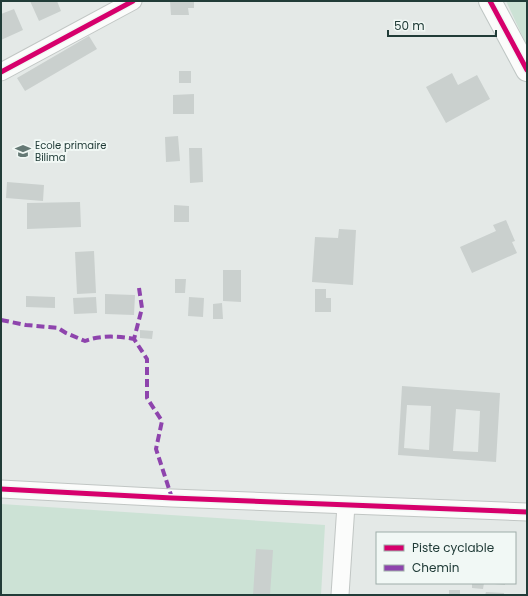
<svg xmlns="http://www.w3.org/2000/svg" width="528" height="596" viewBox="0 0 528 596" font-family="Poppins,sans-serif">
	<rect width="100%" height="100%" fill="#e4e9e7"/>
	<path fill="#cce2d5" d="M506,1h21v45z
		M1,504l324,21 -4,70h-320z"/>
	<path fill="#cad0ce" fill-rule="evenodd" d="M30,1h27l4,10 -22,10z
		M170,1h24v7h-6l1,7h-18z
		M14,9l9,21 -22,10v-26z
		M89,36l8,13 -72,42 -8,-13z
		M179,71h12v12h-12z
		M452,73l6,12 19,-10 13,24 -44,24 -20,-36z
		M194,94v20h-21v-19z
		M178,136l2,25 -14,1 -1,-25z
		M189,148h13l1,34 -13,1z
		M7,182l37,3 -1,16 -37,-3z
		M80,202l1,25 -54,2v-26z
		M174,205l15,1v16h-15z
		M506,220l9,21 -3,1 5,11 -45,20 -12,-26 36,-16 -3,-6z
		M339,229l17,1 -3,55 -41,-3 3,-45 23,1z
		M94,251l2,42 -19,1 -2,-42z
		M223,270h18v32l-18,-1z
		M175,279h11l-1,14h-10z
		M315,289h11v9h5v14h-16z
		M105,294l30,1 -1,20 -29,-1z
		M26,296l29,1v11l-29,-1z
		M96,297l1,16 -23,1 -1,-16z
		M189,297l15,1 -1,19 -15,-1z
		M222,303l1,16h-10v-15z
		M140,330l13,1 -1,8 -12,-1z
		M402,386l98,7 -4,69 -98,-7zM407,405l24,1 -2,44 -25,-2zM456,409l24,2 -2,41 -25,-1z
		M256,549l17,1 -3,45h-17z
		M472,583h12l-1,6 -11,-1z
		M495,583h10v2l-11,-1z
		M449,590h11v5h-11z
		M486,592l18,1v2h-19z"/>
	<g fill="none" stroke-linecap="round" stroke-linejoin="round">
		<defs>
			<path id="street" d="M1,72l132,-71
				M1,489l171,9 355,14
				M340,595l6,-90"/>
			<path id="secondary" d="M490,1l37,69"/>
		</defs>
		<use href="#street" stroke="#c1c6c4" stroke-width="19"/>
		<use href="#secondary" stroke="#bfc6c4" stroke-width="24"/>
		<use href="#street" stroke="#fbfcfb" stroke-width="17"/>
		<use href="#secondary" stroke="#fbfcfb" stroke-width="22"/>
		<path stroke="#8e44ad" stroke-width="4" stroke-dasharray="8 4" stroke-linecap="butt" d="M139,288l3,20 -8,31 13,20v39l15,23 -6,28 16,49
			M1,320l25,5 32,3 8,5 19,8c15,-6 34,-5 49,-2"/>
		<defs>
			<path id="cycleway" d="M490,1l37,69
				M1,72l132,-71
				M1,489l171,9 355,14"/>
		</defs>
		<use href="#cycleway" stroke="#f1f8f5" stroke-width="8"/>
		<use href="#cycleway" stroke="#d6006c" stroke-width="5"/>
	</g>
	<defs>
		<symbol id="school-bare" viewBox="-9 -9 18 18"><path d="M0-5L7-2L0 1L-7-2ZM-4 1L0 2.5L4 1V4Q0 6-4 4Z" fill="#657975" stroke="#f1f8f5" stroke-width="2.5" paint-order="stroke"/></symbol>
	</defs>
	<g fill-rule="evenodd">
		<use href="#school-bare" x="12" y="140" width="22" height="22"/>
	</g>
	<g text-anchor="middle" stroke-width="4" stroke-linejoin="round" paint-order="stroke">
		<g font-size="10" fill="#213c38" stroke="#f1f8f5" text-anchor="start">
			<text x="35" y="149">Ecole primaire<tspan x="35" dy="12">Bilima</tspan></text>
		</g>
	</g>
	<rect width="528" height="596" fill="none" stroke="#213c38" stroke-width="4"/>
	<rect x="376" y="532" width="140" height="52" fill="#f1f8f5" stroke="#9eada9"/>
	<rect x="384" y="545" width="20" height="6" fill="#d6006c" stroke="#9eada9"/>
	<text x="412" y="552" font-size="12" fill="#213c38">Piste cyclable</text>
	<rect x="384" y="565" width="20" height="6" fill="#8e44ad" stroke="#9eada9"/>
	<text x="412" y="572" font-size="12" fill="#213c38">Chemin</text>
	<path d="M388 30v6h108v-6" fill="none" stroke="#213c38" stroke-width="2"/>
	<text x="394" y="30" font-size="12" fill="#213c38" stroke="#f1f8f5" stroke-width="3" paint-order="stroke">50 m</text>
</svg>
